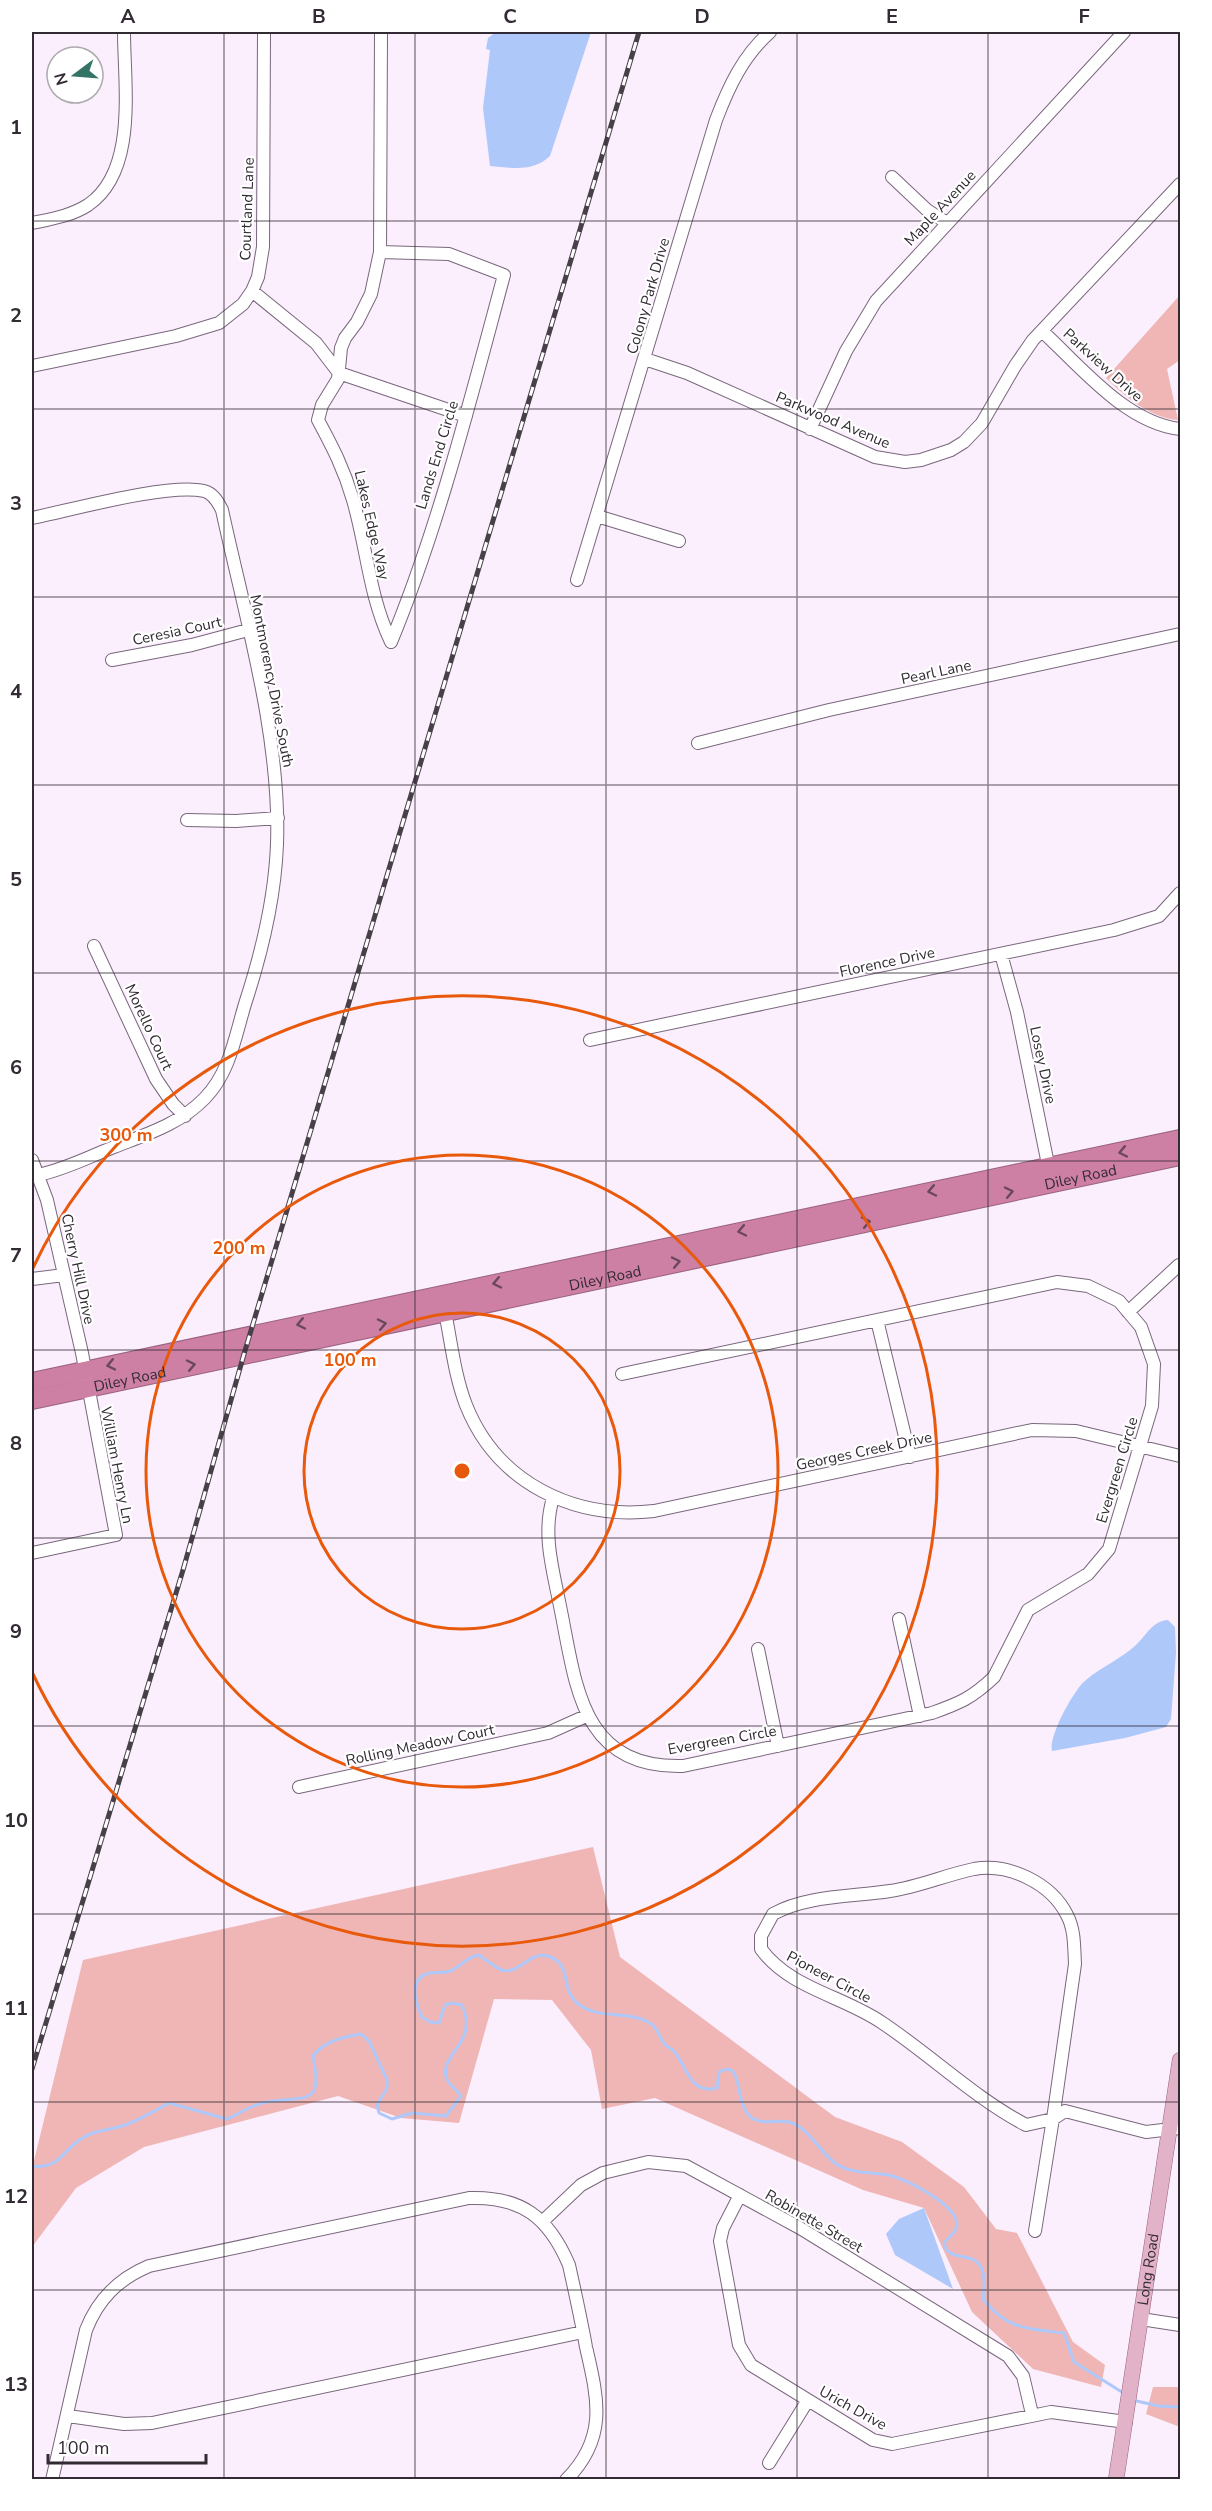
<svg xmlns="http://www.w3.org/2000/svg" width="1212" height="2511" viewBox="0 0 1212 2511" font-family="'Nunito Sans',sans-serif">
	<rect width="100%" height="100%" fill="#fbeefd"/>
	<path fill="#efb6b5" d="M1180,295v65l-13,9 11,51c-27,-2 -53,-23 -72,-42z
		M593,1847l27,110 215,160 67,25 62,45 32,42 21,4 56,109 32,23 -4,22 -68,-18 -61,-57 -48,-104 -61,-18 -208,-92 -53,11 -11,-59 -39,-50 -58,-1 -35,124 -58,-5 -63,-22 -194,51 -68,41 -44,59v-78l51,-209z
		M1153,2387h27v40l-34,-13z"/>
	<path fill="#aec8fa" d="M496,32h95l-41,124c-17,16 -37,12 -60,10l-7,-58 7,-58 -4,-1 2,-11z
		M1168,1620l7,7 1,26 -5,66 -5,8 -41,11 -73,13c-4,-14 22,-62 34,-71 15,-13 35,-21 50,-35 11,-10 16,-24 32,-25z
		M924,2208l29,81 -58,-34 -9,-21 13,-15z"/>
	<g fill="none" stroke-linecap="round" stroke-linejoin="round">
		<path stroke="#aec8fa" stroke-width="3" d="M32,2166c25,3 28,-11 46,-25 14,-11 28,-10 44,-15 16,-5 32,-15 47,-23l58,16c14,-6 25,-15 40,-17 38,-7 57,6 46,-46 11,-15 30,-19 48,-22l8,7 18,39v8l-10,17 2,8 13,6 20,-6 34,3 15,-20c-4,-7 -13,-11 -15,-19 -6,-24 33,-34 16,-72l-10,-2 -7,2 -6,18 -9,-1 -8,-5c-6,-13 -14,-36 4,-43 8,-3 17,0 24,-3 12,-5 16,-14 29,-16 7,5 15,12 23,15 17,5 27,-19 46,-14 25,8 12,33 29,47 22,18 49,6 73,20 9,6 9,15 15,22 2,2 6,3 8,5 14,15 16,45 44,38l2,-16c26,-15 14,34 33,46 13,8 26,0 40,5 18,7 28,29 43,40 15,11 37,9 54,12 18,5 68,29 68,50 0,7 -9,13 -13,18 5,27 48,-6 39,56 24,31 46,30 81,34l10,29 51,32
			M1132,2400l27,6 21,1"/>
		<defs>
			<path id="minor" d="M381,32l-1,220 -9,42 -14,28 -12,16 -4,10 -3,31 -16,26 -4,15c15,28 26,49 35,80 14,48 16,96 38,142
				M892,177l35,33 20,13
				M32,223c19,-4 39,-7 56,-18 50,-34 36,-120 36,-173
				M380,252l69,2 55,21c-33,122 -65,251 -113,367
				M252,291l64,52 23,30 127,43
				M1042,331c39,36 84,92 138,98
				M645,359l42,14 188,84 30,5 16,-2 30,-10 13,-8 18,-19 33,-57 18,-26 147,-156
				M32,366l144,-30 43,-13 24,-19 9,-13 6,-14 5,-30 1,-215
				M810,429l36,-78 30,-50 248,-269
				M597,516l82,25
				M32,518c40,-8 135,-35 172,-27 9,2 14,11 18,19 23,106 59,227 55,334 -2,55 -15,108 -32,160 -10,33 -15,68 -40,94 -25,26 -58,36 -91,49 -26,10 -48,22 -76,28
				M577,580l139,-460c13,-34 27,-64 54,-88
				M112,660l80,-15 56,-15
				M698,743l131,-33 351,-76
				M187,820l49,1 42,-3
				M94,946l62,133 17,25 12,12
				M1001,954l16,58 33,162
				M590,1040l524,-110 45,-14 21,-23
				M32,1160l15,40 35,153 34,182 -84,18
				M32,1279l32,-4
				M444,1307c7,33 10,67 22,98 31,78 108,115 188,106l378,-81 44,1 104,25
				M1128,1312l51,-47
				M877,1320l33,137
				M553,1498c-11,36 0,72 7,108 16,78 20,163 123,160l249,-53c28,-10 40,-15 62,-36l34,-67 60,-36 21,-25 43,-143 2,-42 -13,-37 -22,-26 -31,-15 -31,-4 -435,92
				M899,1619l21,97
				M758,1649l20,97
				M299,1787l249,-54 38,-17
				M740,2195l-17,33 -3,13 19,104 12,20 122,75 19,4 159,-32 75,10
				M543,2221l38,-36 22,-12 45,-11 38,4 114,62 208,128 15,20 9,38
				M1035,2231l16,-100 3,-19 21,-148c-1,-17 0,-34 -8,-49 -16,-32 -58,-52 -93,-46 -29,6 -55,18 -84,22 -38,6 -83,4 -117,23l-12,22v13c28,39 82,47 120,73 50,33 92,75 145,103l27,-6 12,-8 81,21 34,-4
				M1141,2319l39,6
				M68,2416l56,8 28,-1 431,-91
				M769,2463l39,-63
				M52,2480l34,-150c12,-31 32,-51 63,-64l320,-68c53,-2 80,20 100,67 6,27 12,54 17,82 12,52 22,91 -20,133"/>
			<g id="major">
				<path id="s1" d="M1116,2480l64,-420"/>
			</g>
			<g id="highway">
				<path d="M32,1382l1148,-243"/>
				<path id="s2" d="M32,1400l1148,-244"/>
			</g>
		</defs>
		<use href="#minor" stroke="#79677c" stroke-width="14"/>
		<use href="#major" stroke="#98627d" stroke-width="16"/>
		<use href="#highway" stroke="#98627d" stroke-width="20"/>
		<use href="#minor" stroke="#fff" stroke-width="12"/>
		<use href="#major" stroke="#e2b2c8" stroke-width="15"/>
		<use href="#highway" stroke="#ce7fa4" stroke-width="18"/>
		<defs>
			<path id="rail" d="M32,2069l151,-499 61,-216 395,-1322"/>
		</defs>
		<use href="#rail" stroke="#484049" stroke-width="5"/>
		<use href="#rail" stroke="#fff" stroke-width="3" stroke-dasharray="9" stroke-linecap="butt"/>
	</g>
	<defs><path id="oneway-chevron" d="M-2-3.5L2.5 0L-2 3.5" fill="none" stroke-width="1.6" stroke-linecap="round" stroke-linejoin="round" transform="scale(1.5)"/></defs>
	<g stroke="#69485b">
		<use href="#oneway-chevron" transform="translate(1123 1152) rotate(168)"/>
		<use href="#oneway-chevron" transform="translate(932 1191) rotate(168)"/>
		<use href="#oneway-chevron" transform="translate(1009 1192) rotate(-12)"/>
		<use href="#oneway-chevron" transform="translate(866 1222) rotate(-12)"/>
		<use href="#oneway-chevron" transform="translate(742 1231) rotate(168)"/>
		<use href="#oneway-chevron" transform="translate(676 1262) rotate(-12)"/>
		<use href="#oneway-chevron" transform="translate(497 1283) rotate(168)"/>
		<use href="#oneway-chevron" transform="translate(301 1324) rotate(168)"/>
		<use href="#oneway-chevron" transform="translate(382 1324) rotate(-12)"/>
		<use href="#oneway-chevron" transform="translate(111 1365) rotate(168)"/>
		<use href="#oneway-chevron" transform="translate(191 1365) rotate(-12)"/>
	</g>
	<path fill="none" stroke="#332b34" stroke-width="1.5" stroke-opacity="0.55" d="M224,32v2448M415,32v2448M606,32v2448M797,32v2448M988,32v2448M32,221h1148M32,409h1148M32,597h1148M32,785h1148M32,973h1148M32,1161h1148M32,1350h1148M32,1538h1148M32,1726h1148M32,1914h1148M32,2102h1148M32,2290h1148"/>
	<g fill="none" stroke="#e8590c" stroke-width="3">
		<circle cx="462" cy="1471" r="158"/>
		<circle cx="462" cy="1471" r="316"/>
		<path d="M32 1270A475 475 0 1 1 32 1672"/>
	</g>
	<g text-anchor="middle" stroke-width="4.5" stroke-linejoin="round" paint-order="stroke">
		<g font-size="15" fill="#332b34" stroke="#fff">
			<text transform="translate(940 208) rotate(-47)" y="5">Maple Avenue</text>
			<text transform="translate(247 209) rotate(-88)" y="5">Courtland Lane</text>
			<text transform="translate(648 296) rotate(-74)" y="5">Colony Park Drive</text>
			<text transform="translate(1103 365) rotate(42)" y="5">Parkview Drive</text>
			<text transform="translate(833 420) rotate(23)" y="5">Parkwood Avenue</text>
			<text transform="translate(437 455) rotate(-73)" y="5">Lands End Circle</text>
			<text transform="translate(372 525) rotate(77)" y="5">Lakes Edge Way</text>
			<text transform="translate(177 631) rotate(-12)" y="5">Ceresia Court</text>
			<text transform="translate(936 672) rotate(-12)" y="5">Pearl Lane</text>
			<text transform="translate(272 681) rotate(79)" y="5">Montmorency Drive South</text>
			<text transform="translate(887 962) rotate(-12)" y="5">Florence Drive</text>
			<text transform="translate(149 1027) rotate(65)" y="5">Morello Court</text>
			<text transform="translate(1043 1065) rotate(78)" y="5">Losey Drive</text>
			<text dy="5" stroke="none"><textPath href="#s2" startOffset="1072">Diley Road</textPath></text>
			<text transform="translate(78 1269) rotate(78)" y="5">Cherry Hill Drive</text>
			<text dy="5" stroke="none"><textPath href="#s2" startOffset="586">Diley Road</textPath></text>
			<text dy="5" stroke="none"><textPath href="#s2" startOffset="100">Diley Road</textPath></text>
			<text transform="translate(864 1451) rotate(-12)" y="5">Georges Creek Drive</text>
			<text transform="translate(117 1465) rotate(79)" y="5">William Henry Ln</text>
			<text transform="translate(1117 1470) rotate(-73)" y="5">Evergreen Circle</text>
			<text transform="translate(722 1740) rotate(-10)" y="5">Evergreen Circle</text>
			<text transform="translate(420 1745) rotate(-12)" y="5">Rolling Meadow Court</text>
			<text transform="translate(829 1977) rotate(28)" y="5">Pioneer Circle</text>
			<text transform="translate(814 2221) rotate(30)" y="5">Robinette Street</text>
			<text dy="5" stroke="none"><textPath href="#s1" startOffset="213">Long Road</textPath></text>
			<text transform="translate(853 2408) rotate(29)" y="5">Urich Drive</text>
		</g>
	</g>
	<circle cx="462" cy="1471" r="9" fill="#e8590c" stroke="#fff" stroke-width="3"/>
	<g font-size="18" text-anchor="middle" font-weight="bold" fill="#e8590c" stroke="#fff" stroke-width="4.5" stroke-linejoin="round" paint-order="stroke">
		<text x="126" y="1141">300 m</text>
		<text x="239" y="1254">200 m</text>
		<text x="350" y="1366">100 m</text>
	</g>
	<rect width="1212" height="2511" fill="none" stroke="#ffffff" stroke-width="66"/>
	<g transform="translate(75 75) rotate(254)"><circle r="28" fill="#ffffff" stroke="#adaaae" stroke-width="1.5"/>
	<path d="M0-4.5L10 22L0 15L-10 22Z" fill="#337464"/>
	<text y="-9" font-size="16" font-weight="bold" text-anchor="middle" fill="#332b34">N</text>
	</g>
	<path d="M48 2454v9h158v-9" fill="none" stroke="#332b34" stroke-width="3"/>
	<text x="57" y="2454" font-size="18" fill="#332b34" stroke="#ffffff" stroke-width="4.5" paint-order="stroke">100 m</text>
	<rect x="33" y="33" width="1146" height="2445" fill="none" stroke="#332b34" stroke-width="2"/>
	<g font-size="20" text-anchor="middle" font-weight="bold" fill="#332b34">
		<text x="128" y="23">A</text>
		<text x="319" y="23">B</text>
		<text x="510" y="23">C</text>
		<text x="702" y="23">D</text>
		<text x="892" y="23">E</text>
		<text x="1084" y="23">F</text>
		<text x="16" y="134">1</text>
		<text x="16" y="322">2</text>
		<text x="16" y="510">3</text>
		<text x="16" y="698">4</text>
		<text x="16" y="886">5</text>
		<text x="16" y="1074">6</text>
		<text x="16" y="1262">7</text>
		<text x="16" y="1450">8</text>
		<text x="16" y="1638">9</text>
		<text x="16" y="1827">10</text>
		<text x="16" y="2015">11</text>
		<text x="16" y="2203">12</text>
		<text x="16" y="2391">13</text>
	</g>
</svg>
